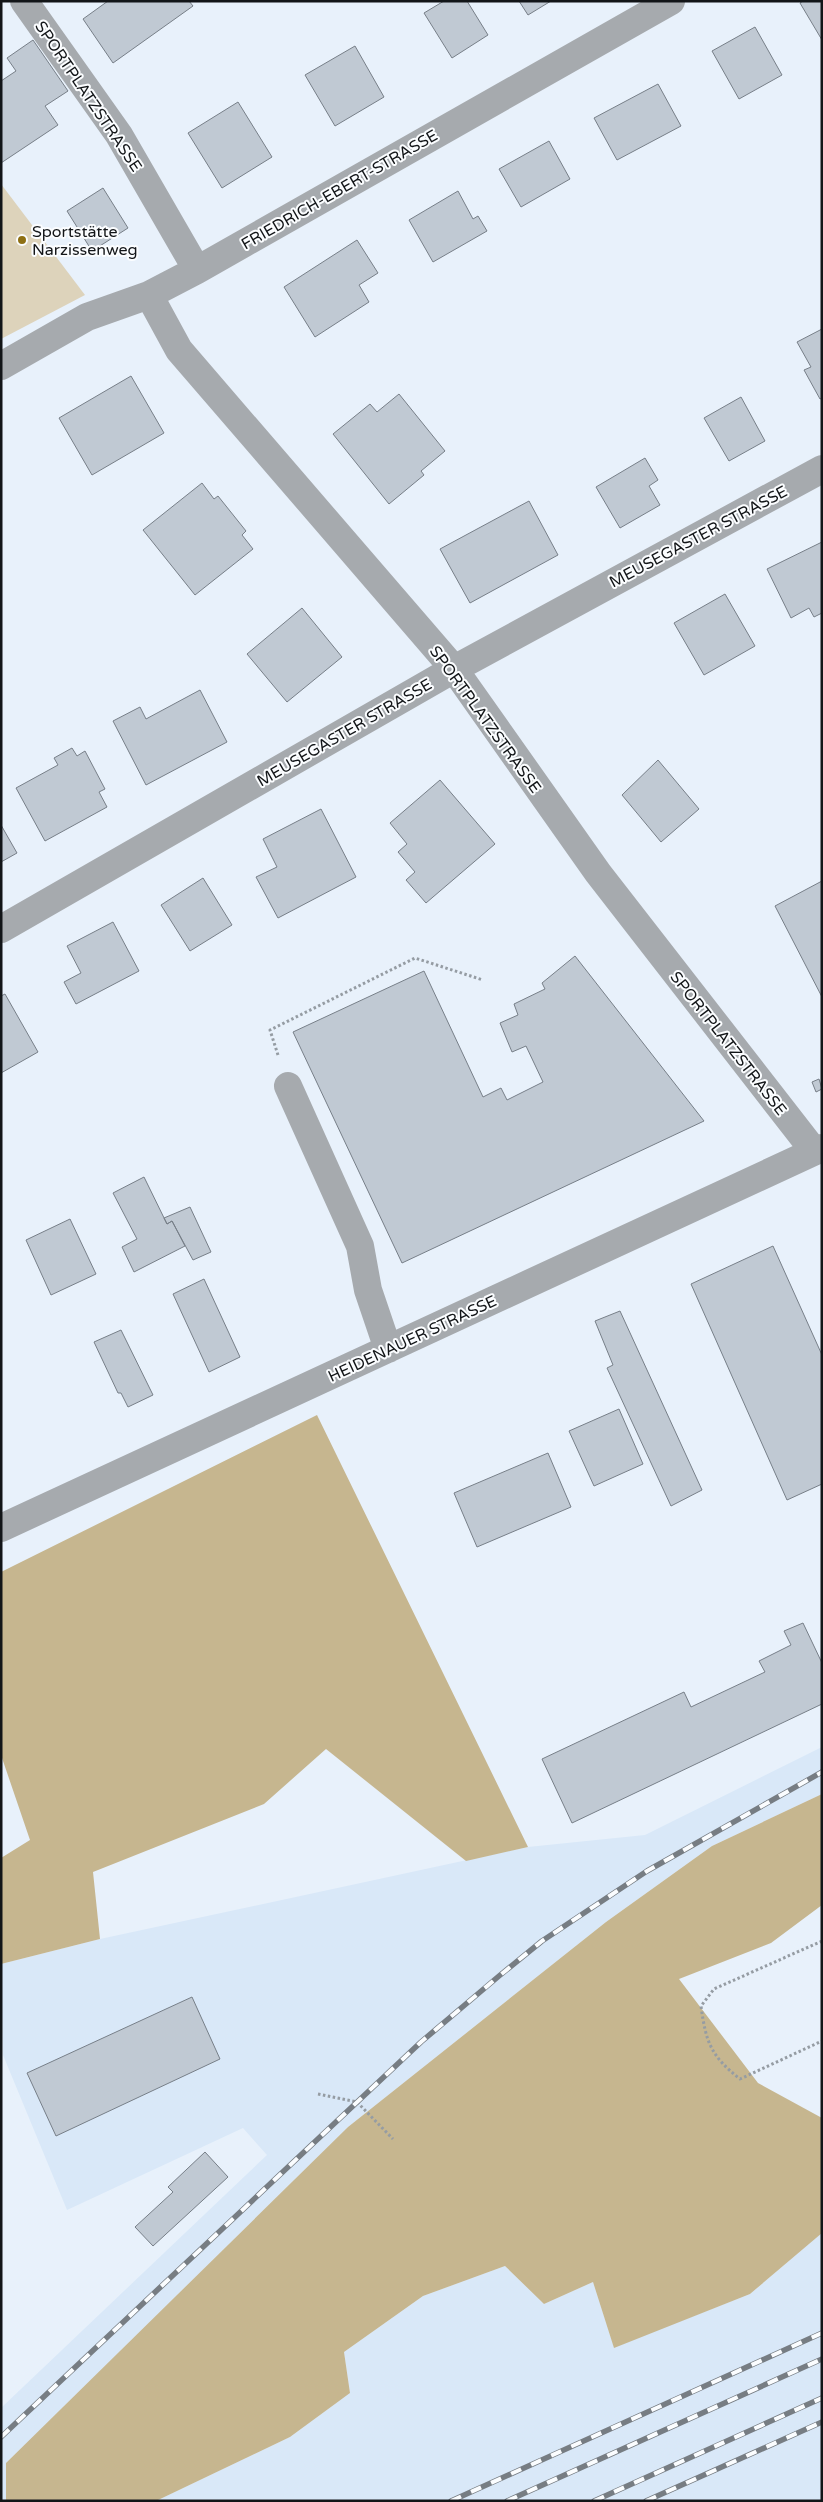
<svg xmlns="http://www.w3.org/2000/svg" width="823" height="2502" viewBox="0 0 823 2502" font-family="'Varela Round',sans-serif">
	<rect width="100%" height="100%" fill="#e8f1fb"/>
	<path fill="#d9e8f8" d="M822,1747v47l-110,52 -106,76 -258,205 -342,336v38h-5v-93l266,-253 -24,-27 -176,82 -64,-155 -2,-91 99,-25 428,-92 117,-12z
		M822,2233v268h-666l134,-64 60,-44 -6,-41 79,-56 82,-30 39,38 49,-22 21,65 136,-53z"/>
	<path fill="#ddd3bb" d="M1,184l84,111 -84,44z"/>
	<path fill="#c6b68f" d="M317,1415l211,432 -62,14 -140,-112 -62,55 -171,68 7,67 -99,25v-106l29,-18 -29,-85v-183z
		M822,1794v111l-51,38 -92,36 79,104 64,35v115l-72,61 -136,54 -21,-66 -49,22 -39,-38 -82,30 -79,56 6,41 -60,44 -134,64h-150v-38l342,-336 258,-205 106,-76z"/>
	<path fill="#c0c9d3" stroke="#777f88" d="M108,1h81l4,5 -80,57 -30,-44z
		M444,1h23l21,34 -36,23 -28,-45z
		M519,1h32l-23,14z
		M803,1h19v39l-22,-37z
		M755,27l27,48 -43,24 -27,-48z
		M33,40l35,51 -23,15 13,19 -57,38v-82l15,-10 -9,-13z
		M355,46l29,51 -49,29 -30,-51z
		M658,84l23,42 -64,34 -23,-42z
		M238,102l34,55 -50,31 -34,-55z
		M549,141l21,38 -49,28 -22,-38z
		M103,188l25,40 -36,23 -25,-40z
		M458,191l15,28 5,-3 9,15 -54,31 -24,-42z
		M357,240l21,33 -19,12 10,17 -54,35 -31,-50z
		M822,329v69l-2,1 -16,-29 7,-3 -14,-25z
		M131,376l33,57 -72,42 -33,-57z
		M399,394l46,57 -24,20 3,4 -35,29 -56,-70 37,-30 7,8z
		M741,397l24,44 -36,20 -25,-43z
		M645,458l13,22 -9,6 11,19 -40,23 -24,-41z
		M202,483l12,16 4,-3 28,35 -4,4 11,14 -58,46 -52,-65z
		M529,501l29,54 -88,48 -30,-54z
		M822,542v71l-8,4 -5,-9 -18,10 -24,-49z
		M725,594l30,52 -51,29 -30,-52z
		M302,608l40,49 -55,45 -40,-48z
		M200,690l27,52 -81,43 -33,-64 27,-14 6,12z
		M72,748l5,8 8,-5 20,38 -6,3 8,15 -62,34 -29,-53 42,-23 -4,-7z
		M658,760l41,49 -38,33 -39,-47z
		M440,780l55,64 -69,59 -20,-23 9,-8 -17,-20 9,-8 -17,-21z
		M321,809l35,68 -78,41 -22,-41 21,-10 -14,-28z
		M1,825l16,28 -16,9z
		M203,878l29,47 -42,26 -29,-46z
		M822,881v116l-47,-91z
		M113,922l26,49 -63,33 -12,-22 17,-9 -14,-27z
		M575,956l129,165 -302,142 -109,-231 131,-61 59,126 18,-9 6,12 36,-18 -17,-36 -14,6 -12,-29 18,-8 -4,-11 31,-15 -3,-6z
		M5,994l33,58 -37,21v-77z
		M819,1079l3,10 -6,3 -4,-10z
		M144,1177l23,47 5,-3 13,25 -51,26 -12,-25 15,-8 -24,-46z
		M190,1207l21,45 -18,8 -21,-39 -5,3 -3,-6z
		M70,1219l26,55 -45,21 -25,-55z
		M773,1246l49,109v129l-35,16 -96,-216z
		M204,1279l36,78 -31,15 -36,-78z
		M620,1311l82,179 -31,16 -64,-138 6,-3 -18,-44z
		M121,1330l32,65 -25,12 -7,-14h-3l-24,-51z
		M619,1409l24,55 -49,22 -25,-55z
		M548,1453l23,54 -94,40 -23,-54z
		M803,1623l19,40v41l-250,119 -30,-64 142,-67 7,15 74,-35 -6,-11 32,-16 -7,-14z
		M192,1997l28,62 -164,77 -29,-63z
		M205,2152l23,25 -75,69 -18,-19 38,-35 -5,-5z"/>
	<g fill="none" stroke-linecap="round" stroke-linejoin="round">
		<path stroke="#959ca3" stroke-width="3" stroke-dasharray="2.5 2.5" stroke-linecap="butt" d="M278,1055l-8,-25 145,-72 68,22
			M822,1941l-108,48 -13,17c5,37 10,50 39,73l82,-38
			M318,2094l39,8 36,37"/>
		<path stroke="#a6aaae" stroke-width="28" d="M24,1l95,134 78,135
			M149,295l30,55 275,319 144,204 216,278
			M1,366l86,-49 62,-22 48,-25 474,-269
			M1,929l453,-260 368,-200
			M288,1086l72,160 8,44 20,59
			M1,1528l821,-380"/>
		<defs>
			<path id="rail" d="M1,2437l420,-395 78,-66 43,-35 105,-70 175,-99
				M451,2501l371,-168
				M507,2501l315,-142
				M594,2501l228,-103
				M646,2501l176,-79"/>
		</defs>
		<use href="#rail" stroke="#777d83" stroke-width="5.5"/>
		<use href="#rail" stroke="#fbfdff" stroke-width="4" stroke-dasharray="11" stroke-linecap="butt"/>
	</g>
	<circle fill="#8e6f13" stroke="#fbfdff" stroke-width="2" cx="22" cy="240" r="5"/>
	<g text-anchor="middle" stroke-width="4" stroke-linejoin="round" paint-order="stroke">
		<g font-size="16" fill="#121518" stroke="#fbfdff">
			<text transform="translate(89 96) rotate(56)" y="6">SPORTPLATZSTRASSE</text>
			<text transform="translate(339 189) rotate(-30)" y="6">FRIEDRICH-EBERT-STRASSE</text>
			<text transform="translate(698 536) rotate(-28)" y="6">MEUSEGASTER STRASSE</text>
			<text transform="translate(486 719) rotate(54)" y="6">SPORTPLATZSTRASSE</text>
			<text transform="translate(344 732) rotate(-30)" y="6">MEUSEGASTER STRASSE</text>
			<text transform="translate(729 1043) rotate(52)" y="6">SPORTPLATZSTRASSE</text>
			<text transform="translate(412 1338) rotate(-25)" y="6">HEIDENAUER STRASSE</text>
		</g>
		<g font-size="16" fill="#121518" stroke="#fbfdff" text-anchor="start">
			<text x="32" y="237">Sportstätte<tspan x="32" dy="18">Narzissenweg</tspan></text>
		</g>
	</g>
	<rect width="823" height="2502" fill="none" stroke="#121518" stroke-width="5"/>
</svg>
